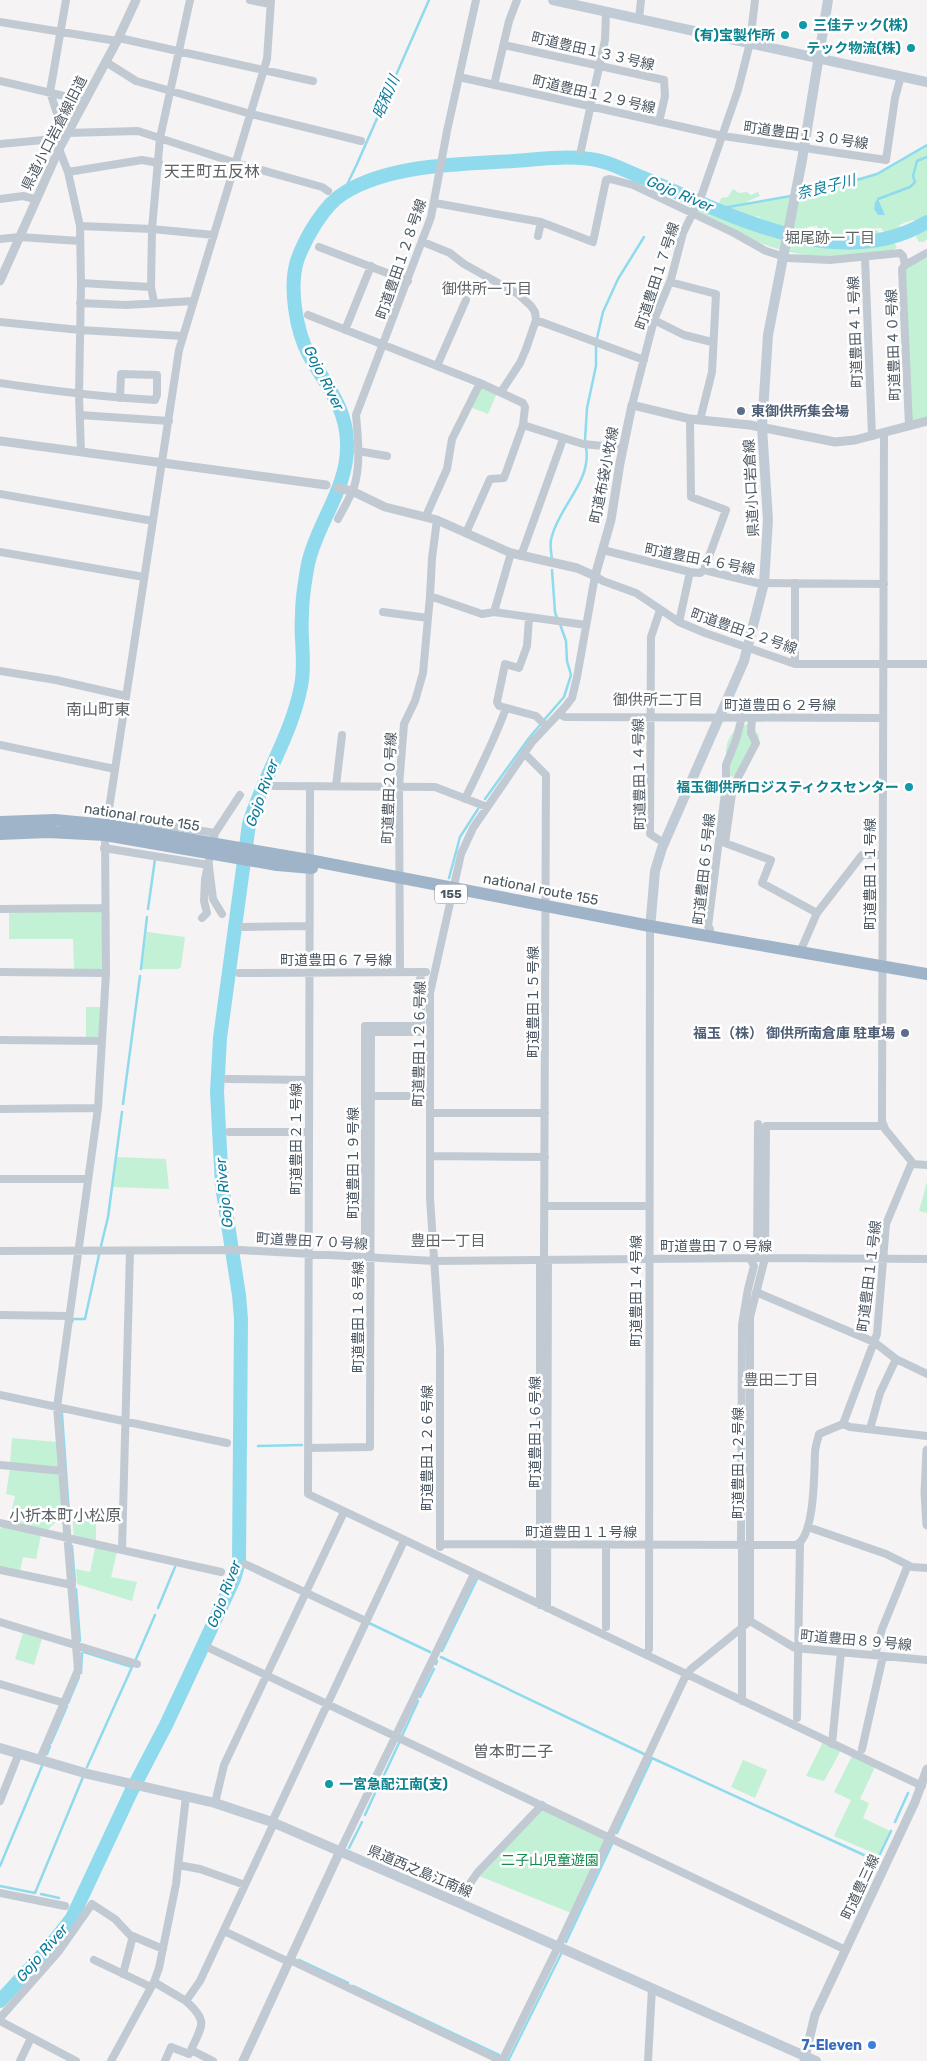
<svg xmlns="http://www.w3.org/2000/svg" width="927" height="2061" viewBox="0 0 927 2061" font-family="Rubik,'Noto Sans JP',sans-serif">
	<rect width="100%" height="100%" fill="#f5f3f3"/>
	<path fill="#c3f1d5" d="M927,146v71l-4,5 -11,-2 -13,5 2,5 -16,10 -4,-2 -3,4 -19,-5 -2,3 -4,-3 3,-6 5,3 3,-3 11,2v-3h2l3,3 -1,3 2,1 4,-3 -4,-6 -13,1v-1h-9v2h-5l-3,10 -25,-1 1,-3 -4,-7 -1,5 2,4 -3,4h-4l-5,-6 1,-5 5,-2 -1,-3 -10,1 3,6 -1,4c-9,0 -14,-4 -23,-5 -12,-2 -20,-1 -28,-12l2,-3 -3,-1 -1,3 -7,1 -13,-5 -2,-2h-6l-10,-7 3,-8 7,-1 5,-8 6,4 8,-1 4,3 7,-3 2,4 -14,6 4,2 69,-13 58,-17z
		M703,204l5,4h8l9,7 17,4 8,6 20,8 4,5h10l11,7 12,-3 1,3 19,-2 5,2 2,-2 27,4 2,-3 5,2 4,-3 10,2 1,-3 9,-2 5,7 -8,7c-37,3 -75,6 -111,-5 -28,-8 -55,-25 -81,-37l1,-4z
		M927,228v11l-3,3h-5l-3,-5 1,-4z
		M927,258v163l-18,5 -4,-155 3,-4z
		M482,387l15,6 -9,21 -18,-7 9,-18z
		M749,723l10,12v10l-7,8 -7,20 -14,4c-6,-13 -9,-35 4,-46 4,-3 9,-5 14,-8z
		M100,910l2,3 1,53 -3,4 -26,-1 -1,-30h-64v-28z
		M147,932l38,5 -4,30 -3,2h-36z
		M86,1007h15l-2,29 -4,2 -9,1z
		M117,1157l49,2 3,30 -56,-2z
		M927,1182v31l-8,-2z
		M12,1438l45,4 2,24 -2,2 -47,-5z
		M10,1468l47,5 3,3c1,21 6,41 -13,54l-38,-8 6,-26 -9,-2z
		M72,1514l24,4v24l-22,-5z
		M3,1526l38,9 -5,24 -13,-2 -3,14 -20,-4v-38z
		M95,1548l22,4 -6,25 26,5 -5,19 -55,-17 -1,-15 14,3z
		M23,1633l19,6 -8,26 -19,-6z
		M823,1742l18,8 -17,31 -18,-5z
		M852,1756l23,11 -15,32 9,4 -6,15 27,13 -12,24 -44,-19 17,-36 -17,-8z
		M743,1760l24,10 -12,28 -24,-11z
		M544,1810l60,29v3l-33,71 -92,-37 62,-65z"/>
	<path fill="#90daee" d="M878,199l7,16h-7l-4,-6 1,-7z"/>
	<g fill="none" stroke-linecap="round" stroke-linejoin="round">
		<path stroke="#90daee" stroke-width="2.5" d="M343,193l14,-29 72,-164
			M799,195l20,-4 58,-17 50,-29
			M878,199l32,-12 5,-5 -2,-6 4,-15 10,-4
			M717,209l74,-13
			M597,338l6,-26 15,-33 26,-42
			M585,440l2,-32 9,-42v-21
			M552,559c-1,-8 -3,-16 0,-23 8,-31 40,-55 34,-89
			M552,570l3,42 2,6
			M544,720l20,-23 7,-22 -4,-14 -1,-20 -6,-17
			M485,799l44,-61 11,-13
			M449,878l11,-41 18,-28
			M148,909l7,-50
			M141,969l6,-52
			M123,1104l17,-128
			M101,1246l7,-29 14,-105
			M72,1322l1,-3h12l14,-64
			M62,1414l7,100
			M241,1445l4,1
			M258,1446l44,-1
			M72,1546l3,36
			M76,1589l4,52
			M158,1608l17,-41
			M369,1623l61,29
			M442,1651l35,-72
			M84,1652l48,15 -45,100
			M441,1657l203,97
			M136,1659l19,-44
			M436,1664l1,-3
			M81,1673l1,-20
			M420,1697l14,-28
			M68,1703l11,-26
			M402,1736l16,-35
			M51,1743l16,-37
			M47,1754l3,-8
			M379,1786l20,-43
			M365,1815l10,-22
			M895,1822l13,-29
			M617,1833l35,-75 225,103v-1
			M349,1848l13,-26
			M879,1856l12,-25
			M0,1866l42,-100
			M0,1886l35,7 48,-116
			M41,1894l18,4
			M566,1942l46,-98
			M299,1960l49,23
			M353,1986l146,69
			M508,2061l53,-107"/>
		<path stroke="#90daee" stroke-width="14" d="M0,2001l46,-50 26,-33 59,-126 35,-67 36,-77 32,-69 5,-17 2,-243 -2,-24 -17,-109 -5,-94 3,-54 29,-214c14,-47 43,-90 52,-138 5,-23 -1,-47 1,-71 0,-16 3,-35 6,-51 9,-42 41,-76 39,-122 -1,-36 -22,-58 -38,-87 -13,-24 -20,-68 -12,-94 8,-23 27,-56 47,-68 46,-29 118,-29 170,-32 29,-2 62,-7 90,1 14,4 28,12 42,17 83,35 193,96 281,43"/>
		<path stroke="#c1cad2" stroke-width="8" d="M250,0l20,4
			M639,19l2,-19
			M0,22l117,19
			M119,38l194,43
			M504,45l160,35 1,16 -6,26
			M106,62l30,19 115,33 110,27
			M459,77l264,59 163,24 9,-62 6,-22
			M0,81l85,20
			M494,85l15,-64 8,-21
			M67,133l71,-2 98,32 86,24 6,4
			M0,144l65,-6 -15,-46 16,-92
			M59,149l9,23 12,54 1,57 -2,112 2,57
			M581,150l24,-110 1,-28
			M68,172l74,-12 17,3
			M0,199l23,-3 12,3
			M435,203l106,19 52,20 13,-62 4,-1 23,6 101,48 32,18 22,7 42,2 70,-7 3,3 2,9 22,-12
			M80,226l72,3 62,6
			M538,236l3,-14
			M0,239l19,-2 61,4
			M423,242l27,11 14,11 54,30 13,12 4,6 1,8 -10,29 -6,14 -19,29
			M319,247l89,34
			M865,258l7,178
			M905,265l-3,4 7,157
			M670,282l46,12 -4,78 -12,48
			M81,283l70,4
			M154,302l-3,-15 1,-58 8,-91 30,-138
			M80,303l46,2 67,-4
			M308,315l172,68
			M536,320l108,40
			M654,320l30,15 28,7
			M0,322l80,8 103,6
			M345,330l26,-64
			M437,366l29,-66
			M0,383c52,8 102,14 155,17l2,-5v-20l-36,-1 -1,24
			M632,405l22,-85 17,-41 12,-46 19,-39 36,-104 12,-47 5,-43
			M80,415l89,6
			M690,419l1,78 35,13 -22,60
			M358,451l29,5
			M0,494l153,27
			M426,516l21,-47 5,-30 28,-56 43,20 2,4 -2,18
			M338,519c5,-10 12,-21 16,-32 7,-22 4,-49 2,-72l75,-198 16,-86 29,-131
			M466,533l24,-54 14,-1 19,-53 60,19 40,4
			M603,550l87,22 10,1 4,-3 53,13 127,1
			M0,552l144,25
			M511,553l-17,59 92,13
			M521,556l42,-117
			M795,583v81
			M430,596l52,18 12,-2
			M660,610l-9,27 -1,197 14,9
			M383,612l45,6
			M529,618l-2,28 -8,22 -14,-4 -8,38 2,4 37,10 10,10
			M679,622l11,-50
			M0,671l56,9 70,16
			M559,714l6,3 318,1
			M752,718l-1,15 5,10 -23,44 -8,56 46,17 -9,23 55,30
			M0,745l115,24
			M524,753l22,22 -2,485
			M274,786l161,1 52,20
			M310,786l-2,708 614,292
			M336,786l6,-51
			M465,799c15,-31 30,-60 41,-91
			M108,816l107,17
			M104,848l105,17
			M209,867l4,32 9,15
			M0,909l105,-1
			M202,918l5,-5 -3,-12 1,-22 10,-46 25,-38
			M244,927l65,-1
			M708,936l2,-7 -2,-3 18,-141v-20l10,-25 6,-23
			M800,952l17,-39 45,-58h21
			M0,972l106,1
			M400,972l-1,-186 5,-62 11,-23 8,-28 7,-77 2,-38 5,-38
			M239,973l187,-1
			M0,1040l102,1
			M227,1079l81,1
			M371,1096h59
			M0,1109l98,-1
			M430,1113h115
			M229,1132h79
			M430,1156l115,1
			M912,1164l15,1
			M0,1179h88
			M545,1206h103
			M365,1233v-207h56l1,-45 -2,-2 2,-7
			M0,1251l240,-1 194,11 320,-3 173,1
			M756,1292l118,50 22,17 31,15
			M0,1315l69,1
			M0,1395l227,48
			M843,1424l7,3 77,9
			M870,1429l10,-36 16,-34
			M308,1448l62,-1 1,-415h59
			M0,1465l63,6
			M0,1523l221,49
			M808,1527l78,27 26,13 15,1
			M440,1544l356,1c19,-8 18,-73 19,-92 0,-7 3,-13 4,-19l24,-10 34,-90 9,-110 26,-62 -27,-33 -3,-8 2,-688
			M741,1545l1,-220 6,-36 6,-23 -3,-6 6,-5 1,-131
			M440,1547v-199l-10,-150v-205l31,-139 12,-26 59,-86 33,-35 7,-9 5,-21 18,-101 8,5 33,12 43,29 26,11 90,31h132
			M122,1550l8,-299
			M245,1564l121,57
			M0,1570l72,15
			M540,1605v-345
			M547,1608l1,-348
			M750,1621v-304l15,-59 1,-132h118
			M0,1622l137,42
			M606,1627v-82
			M211,1649l635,301
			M646,1655l3,-6 1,-720
			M875,1655l7,-26 26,-64
			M0,1684l64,19
			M742,1701v-156
			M797,1718l3,-175
			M832,1744l9,-92
			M862,1749l21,-93
			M40,1759l38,-89 -21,-263 41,-299 8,-135 -1,-138 74,-485 88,-291 4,-59
			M0,1801l19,-48
			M215,1803l9,-38 120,-253
			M272,1822l132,-281
			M340,1851l134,-277
			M178,1865l22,4 45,16
			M0,1893l65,13
			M457,1902l21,-30 64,-67
			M224,1931l65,31
			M94,1960l57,27
			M290,1960l212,101
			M123,1974l10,-38
			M154,1982l32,19
			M0,2018l59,-67 33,-47 23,15 15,16 33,14
			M0,2021l76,40
			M191,2050l22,11
			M20,2061l11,-23
			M111,2061l43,-79 5,-14 17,-84 10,-88
			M165,2061l6,-14 18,7 2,-4c11,-25 18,-28 -5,-49l14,-20 74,-158
			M502,2061l56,-114 128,-272 5,-6 59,-48 45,27 132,12
			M648,2061l4,-73"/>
		<path stroke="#c1cad2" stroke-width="9" d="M0,281l59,-132 58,-108 19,-41
			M0,441l326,44
			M338,488l14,3 33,16 52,13 74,33 66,15 18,8 16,-56 9,-57 12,-58 58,14 60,6 85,17 20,-2 72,-19
			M927,1450l-2,43 2,32
			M243,2061l97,-210
			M804,2061l11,-46 100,-213 12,-33"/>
		<path stroke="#c1cbd6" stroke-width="10" d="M553,0l374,82
			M650,929l5,-58 7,-23 82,-187 20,-78 4,-63 -6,-93 6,-92 34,-175 26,-160
			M0,1748l88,26 127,29 57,19 185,80 359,159"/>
		<path stroke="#9fb4c9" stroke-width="12" d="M0,822l55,-2 52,5 202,35 341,66 277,48
			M0,834l48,-2 57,3 172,30 35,3"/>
	</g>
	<g fill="#0f9aa8" stroke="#fff" stroke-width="2">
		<circle cx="803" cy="25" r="5"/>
		<circle cx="785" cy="35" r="5"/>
		<circle cx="911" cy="48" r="5"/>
		<circle cx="909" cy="787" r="5"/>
		<circle cx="329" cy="1784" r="5"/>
	</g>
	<g fill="#5c6f8a" stroke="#fff" stroke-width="2">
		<circle cx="741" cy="411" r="5"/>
		<circle cx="905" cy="1033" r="5"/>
	</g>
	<circle fill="#3f7fe0" stroke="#fff" stroke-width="2" cx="872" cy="2045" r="5"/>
	<g text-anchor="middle" stroke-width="5" stroke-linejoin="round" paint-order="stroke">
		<rect fill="#fff" stroke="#808990" stroke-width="1" x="435" y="884.5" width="32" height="19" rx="4"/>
		<g font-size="12" font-weight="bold" fill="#4a5661">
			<text x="451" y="898">155</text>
		</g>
		<g font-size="14" font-weight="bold" fill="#0d838f" stroke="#fff" text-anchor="end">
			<text x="813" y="30" text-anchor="start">三佳テック(株)</text>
			<text x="775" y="40">(有)宝製作所</text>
			<text x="901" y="53">テック物流(株)</text>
			<text x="899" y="792">福玉御供所ロジスティクスセンター</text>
			<text x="339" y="1789" text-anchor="start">一宮急配江南(支)</text>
		</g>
		<g font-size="14" fill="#4a5661" stroke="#fff">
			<text transform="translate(593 51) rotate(13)" y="5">町道豊田１３３号線</text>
			<text transform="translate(594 94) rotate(13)" y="5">町道豊田１２９号線</text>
			<text transform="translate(54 133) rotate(-63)" y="5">県道小口岩倉線旧道</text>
			<text transform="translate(806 135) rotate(8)" y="5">町道豊田１３０号線</text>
			<text transform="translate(401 259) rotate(-71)" y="5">町道豊田１２８号線</text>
			<text transform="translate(657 276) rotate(-72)" y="5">町道豊田１７号線</text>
			<text transform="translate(855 332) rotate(-92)" y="5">町道豊田４１号線</text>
			<text transform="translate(893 345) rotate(-92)" y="5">町道豊田４０号線</text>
			<text transform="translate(604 475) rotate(-79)" y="5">町道布袋小牧線</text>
			<text transform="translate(751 488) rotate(-93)" y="5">県道小口岩倉線</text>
			<text transform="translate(700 559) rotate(11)" y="5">町道豊田４６号線</text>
			<text transform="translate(744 631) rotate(19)" y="5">町道豊田２２号線</text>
			<text x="780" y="710">町道豊田６２号線</text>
			<text transform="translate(639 774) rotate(-91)" y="5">町道豊田１４号線</text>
			<text transform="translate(389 788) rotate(-88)" y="5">町道豊田２０号線</text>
			<text transform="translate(142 817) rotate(9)" y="5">national route 155</text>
			<text transform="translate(704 869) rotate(-84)" y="5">町道豊田６５号線</text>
			<text transform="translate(870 874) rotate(-90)" y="5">町道豊田１１号線</text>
			<text transform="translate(541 889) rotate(11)" y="5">national route 155</text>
			<text x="336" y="965">町道豊田６７号線</text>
			<text transform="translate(533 1002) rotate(-90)" y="5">町道豊田１５号線</text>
			<text transform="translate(419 1044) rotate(-89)" y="5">町道豊田１２６号線</text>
			<text transform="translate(296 1139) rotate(-90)" y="5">町道豊田２１号線</text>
			<text transform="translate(353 1163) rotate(-90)" y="5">町道豊田１９号線</text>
			<text transform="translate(312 1241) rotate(3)" y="5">町道豊田７０号線</text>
			<text x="716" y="1251">町道豊田７０号線</text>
			<text transform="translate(869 1276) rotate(-83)" y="5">町道豊田１１号線</text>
			<text transform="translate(636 1291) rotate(-90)" y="5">町道豊田１４号線</text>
			<text transform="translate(358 1317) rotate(-90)" y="5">町道豊田１８号線</text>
			<text transform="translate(535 1432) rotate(-90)" y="5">町道豊田１６号線</text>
			<text transform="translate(427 1448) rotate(-90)" y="5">町道豊田１２６号線</text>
			<text transform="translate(738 1463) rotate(-90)" y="5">町道豊田１２号線</text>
			<text x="581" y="1537">町道豊田１１号線</text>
			<text transform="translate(856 1640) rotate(5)" y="5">町道豊田８９号線</text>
			<text transform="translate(420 1871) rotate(23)" y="5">県道西之島江南線</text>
			<text transform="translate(860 1887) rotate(-65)" y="5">町道豊三線</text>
		</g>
		<g font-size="14" font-weight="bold" fill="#4e5e75" stroke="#fff" text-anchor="start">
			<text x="751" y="416">東御供所集会場</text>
			<text x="895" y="1038" text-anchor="end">福玉（株） 御供所南倉庫 駐車場</text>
		</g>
		<g font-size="14" fill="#17864f" stroke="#fff">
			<text x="550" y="1865">二子山児童遊園</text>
		</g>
		<g font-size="14" font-weight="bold" fill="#366cbe" stroke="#fff" text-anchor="end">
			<text x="862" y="2050">7-Eleven</text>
		</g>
		<g font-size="15" font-style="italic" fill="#0c7c9b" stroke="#fff">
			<text transform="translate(386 97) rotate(-66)" y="5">昭和川</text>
			<text transform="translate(826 187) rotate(-14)" y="5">奈良子川</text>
			<text transform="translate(680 194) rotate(23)" y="5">Gojo River</text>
			<text transform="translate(324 378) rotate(63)" y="5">Gojo River</text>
			<text transform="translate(262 793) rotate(-70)" y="5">Gojo River</text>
			<text transform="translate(224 1193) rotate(-96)" y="5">Gojo River</text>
			<text transform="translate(224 1594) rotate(-69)" y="5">Gojo River</text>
			<text transform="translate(42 1953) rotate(-49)" y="5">Gojo River</text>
		</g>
		<g font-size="15" fill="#5f6368" stroke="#fff">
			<text x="830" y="243">堀尾跡一丁目</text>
			<text x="487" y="294">御供所一丁目</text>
			<text x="658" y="705">御供所二丁目</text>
			<text x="448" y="1246">豊田一丁目</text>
			<text x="781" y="1385">豊田二丁目</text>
		</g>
		<g font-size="16" fill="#5f6368" stroke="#fff">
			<text x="212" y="177">天王町五反林</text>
			<text x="98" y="715">南山町東</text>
			<text x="65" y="1521">小折本町小松原</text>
			<text x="513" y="1757">曽本町二子</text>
		</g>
	</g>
</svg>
